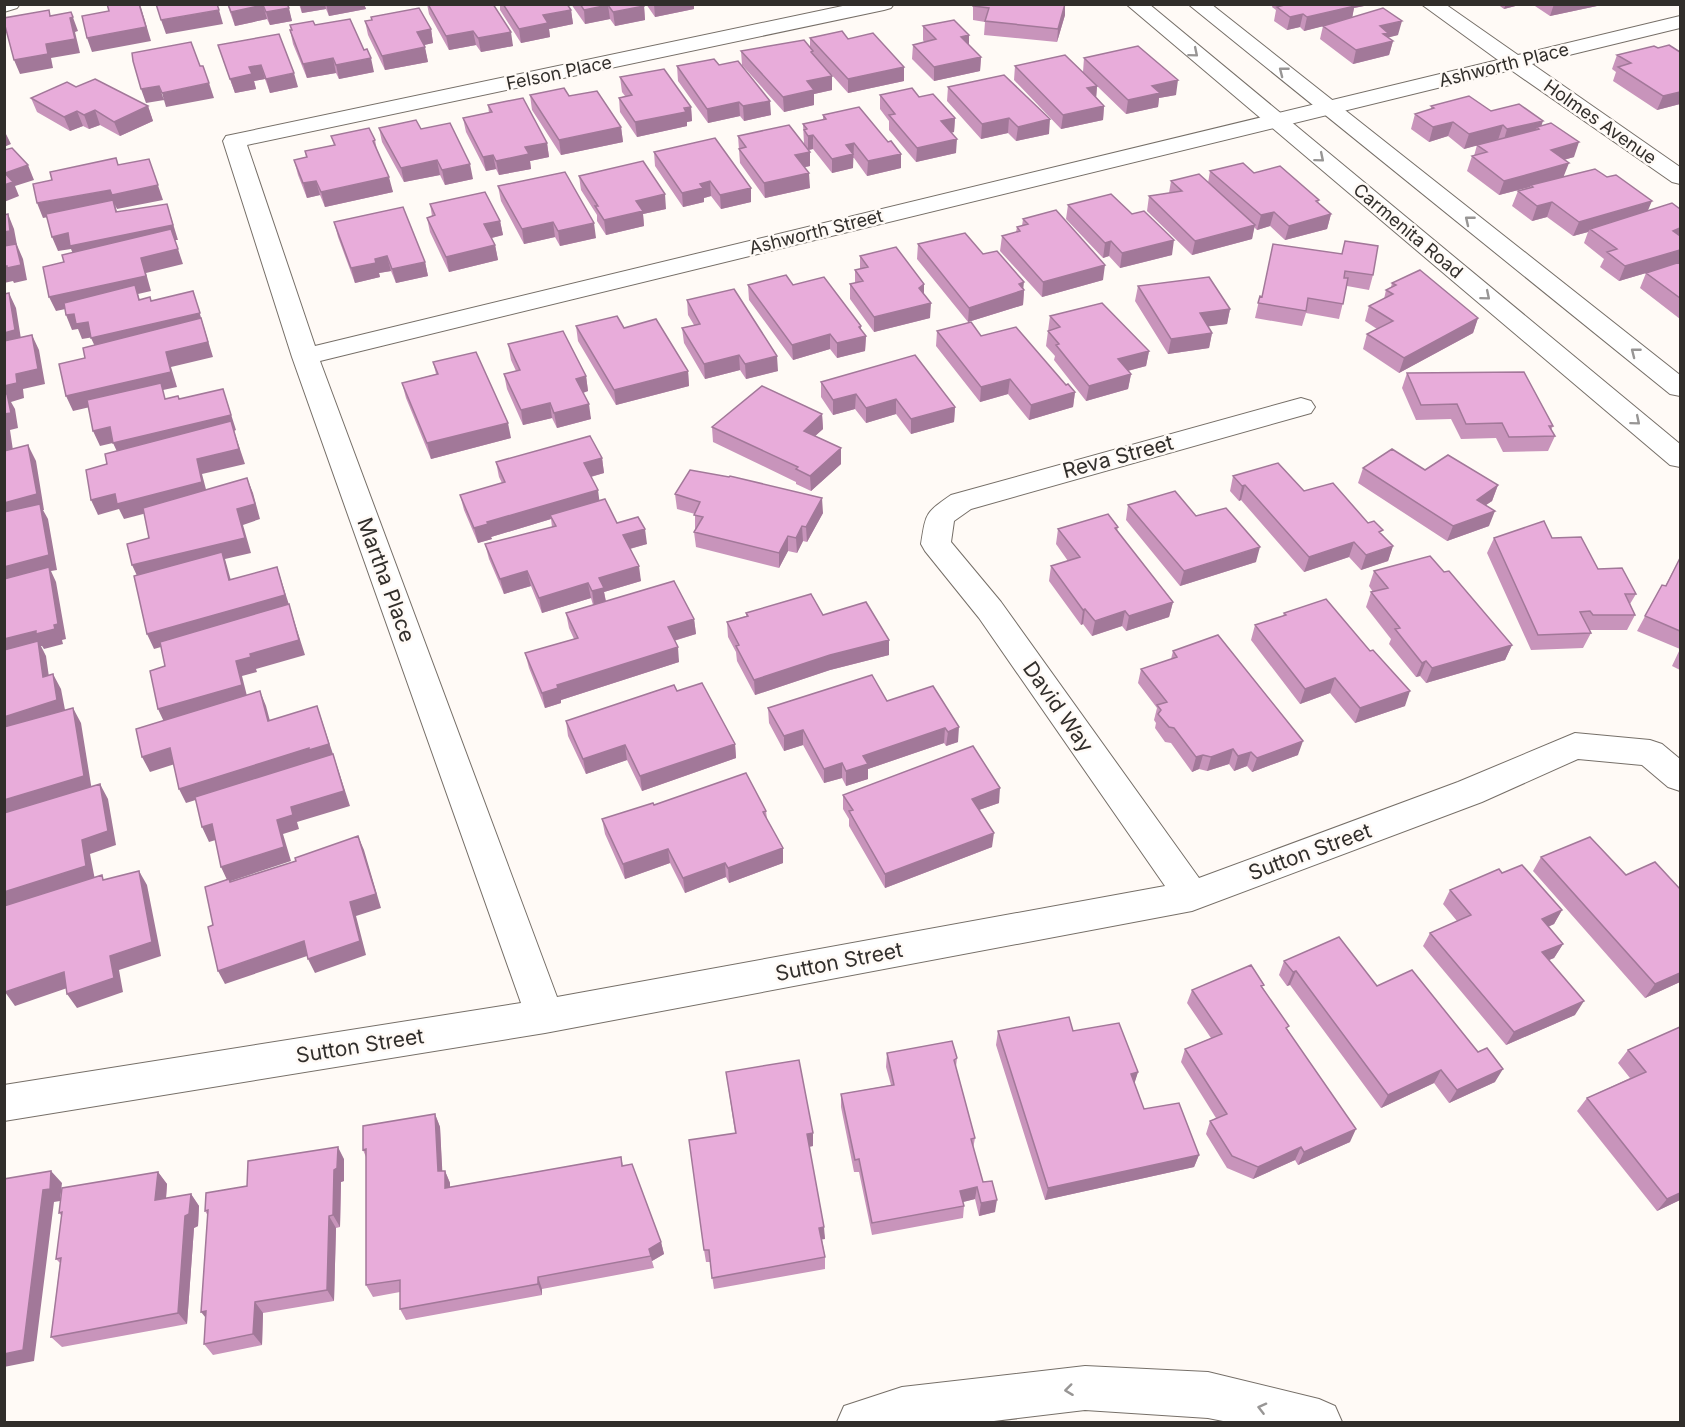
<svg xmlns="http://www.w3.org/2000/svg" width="1685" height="1427" viewBox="0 0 1685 1427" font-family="Inter,sans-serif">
	<rect width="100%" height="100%" fill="#fffaf6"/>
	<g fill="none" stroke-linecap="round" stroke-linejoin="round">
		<defs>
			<path id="street" d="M4,4h16l-3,4 -13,4z
				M852,4h42l-3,4 -7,2 -637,135 68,201 1183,-286 -77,-56h24l73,51 162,-39v12l-148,36 148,103v17l-8,-2 -161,-112 -1191,291 237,636 608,-111 -186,-268 -54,-67 -4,-7c5,-31 4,-31 30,-49l350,-97 10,3 4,6 -4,6 -340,96 -17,12 -3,21 50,60 198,276 259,-96 117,-49 75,7 12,4 18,15v32l-12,-4 -26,-22 -64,-6 -96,43 -290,109 -647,122 -541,88v-36l517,-82 -229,-646 -69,-216 3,-5z"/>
			<path id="secondary" d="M1126,4h23l531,440v23l-10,-2z
				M1188,4h23l469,371v21l-10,-2z"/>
			<path id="highway" d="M1085,1366l123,6 111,27 16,7 7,16h-114l-20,-4 -123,-8 -99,12h-149l7,-16 58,-19z"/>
		</defs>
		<use href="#street" stroke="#766f68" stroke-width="2"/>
		<use href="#secondary" stroke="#766f68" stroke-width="2"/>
		<use href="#highway" stroke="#766f68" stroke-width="2"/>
		<use href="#street" fill="#fff" fill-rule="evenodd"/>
		<use href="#secondary" fill="#fff" fill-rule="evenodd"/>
		<use href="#highway" fill="#fff" fill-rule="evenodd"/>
	</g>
	<path fill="#c894bb" d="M227,4h60l5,17 -22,4 -3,-6 -32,7z
		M299,4h65l2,5 -37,7 -3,-7 -24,4z
		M427,4h66l20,42 -32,6 -5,-7 -27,5 -20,-36z
		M500,4h67l4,6 2,14 -24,5 1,8 -29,6 -21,-33z
		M571,4h72l1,2 1,14 -30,6 -5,-7 -25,5z
		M646,4h48v5l-39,8z
		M1273,4h91v2l-10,2 -2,9 46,18 -10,2 5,4 -4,14 -36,9 -33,-25 3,-13 -19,5 -4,-4 -13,3 -13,-9 2,-11 -4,-3z
		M1497,4h26l-19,5z
		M1532,4h66l-1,2 -47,10z
		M973,6l92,9 -8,27 -73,-7 1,-13 -12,-2z
		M365,21l66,8 2,14 -9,2 4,17 -43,8 -17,-35z
		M290,25h25l59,47 -35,7 -3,-6 -29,5 -14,-34 -3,-14h1z
		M923,26l46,9v10l12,12 -1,14 -46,10 -22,-22 1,-14 11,-3 -1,-2z
		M810,38l38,1 56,42 -56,12 -17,-19 1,2v14l-18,4v11l-30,7 -42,-47 29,50 -27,6 -4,-5 -32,7 -30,-42 -1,-15 65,-1 -1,-14 69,-4z
		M218,45l80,42 -28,6 -5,-14 -11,2 2,8 -21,4z
		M1654,46l26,58 -23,6 -44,-29 3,-9 -4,-3 5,-14z
		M1084,58l92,37 -17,3 -1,9 -32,7 -29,-28 -1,11 8,9 -1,14 -42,9 -47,-49 1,-14 68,6z
		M620,77l71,30 1,14 -5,1v4l-50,11 -17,-25 -1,-14 6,-2 -3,-4z
		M76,87l72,19 5,15 -33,15 -20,-11 -11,4 -6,-3 -13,5 -33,-19 -6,-14z
		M948,87l101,47 -33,7 -8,-8 -27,6 -34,-38z
		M530,95l39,1 52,31 2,15 -62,13 -29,-45z
		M880,95l39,2 36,21 -1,14 -3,1 5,20 -40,9 -27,-32v-9l-9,-12z
		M488,105l59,38 2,14 -19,4 1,8 -32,6 -3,-6 -10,2 -20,-39 -3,-14 26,-5z
		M1431,106l60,5 51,15 32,31 -10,3v17l84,33 32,-1v110l-40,-31 6,-15 -27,8 -19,-14 4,-8 -20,-16 4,-11 -15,4 -26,-19 -15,4 -20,-15 6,-15 12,-3v-1l-31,8 -32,-24 5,-15h2l3,-11 -13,4 -16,-13 -19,6 -18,-13 4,-15 16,-5z
		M823,115l65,27 13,12v14l-34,8 -13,-18h-1v10l-21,5 -19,-24 -4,1 1,16 -5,1 5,21 -45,10 -25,-35 -2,-27 66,8 -1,-20 20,-4z
		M379,128l42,1 52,50 -28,6 -5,-10 -36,7 -22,-40z
		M331,136l44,4 2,10 16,42 -68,15 -5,-12 -13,3 -9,-23 -4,-15 12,-3 -1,-6 29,-6z
		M654,152l97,36v14l-30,7 -10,-13 -7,2v4l-21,5 -28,-41z
		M1210,171l44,2 65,27 -1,3 13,11 -4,15 -42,11 -15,-14 -13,4 -3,-3 -2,12 -60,16 -45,-44 2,-15 20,-3 2,-12 37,2z
		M579,176l87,33 -23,5 1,12 -38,9 -9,-14v-6l-16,-25z
		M498,186l98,52 -36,8 -5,-9 -31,7 -23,-43z
		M430,204l70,17 3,14 -11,3 3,7 3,15 -49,12 -19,-40 -3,-14 5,-2z
		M1068,205l104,50 -52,13 -11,-12 -6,2 -37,-39z
		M1023,219l80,61 -61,17 -42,-46 2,-15 14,-4 1,-5 5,-1z
		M334,222l91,40 3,14 -32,7 -5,-12 -12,2 1,4 -25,6 -17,-46z
		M1345,241l28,34 -4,15 -22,-4 -8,33 -33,-6 -4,13 -47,-8 5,-22 1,1 81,-43z
		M918,244l65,10 41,36 -1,15 -55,17 -51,-63z
		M860,256l64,28v10l6,24 -56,14 -24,-33v-15l5,-1v-13l5,-1z
		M1392,283l86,35 -5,15 -74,40 -36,-24 4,-15 10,-5 -12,-8 4,-15 15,-7 2,-9 5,-3z
		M748,285h45l68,41v4l5,6 -1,15 -28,7 -7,-9 -37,11 -44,-60z
		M1138,286l92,23 -3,15 -19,2 4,7 -3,15 -41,6 -33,-53z
		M687,300l91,71 -32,8 -6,-9 -35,9 -21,-36 -2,-15 12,-3 -6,-10z
		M1050,316l99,35 -3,15 -18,5 3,3 -3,15 -42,12 -32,-41 1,-4 -9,-10z
		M576,326l48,2 64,43 1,15 -73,19 -38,-64z
		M937,331l44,5 85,49 9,7 -2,15 -44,13 -21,-26 -28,8 -44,-56z
		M508,344l78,32 2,15 -5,2 8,26 -34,9 -5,-10 -29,7 -16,-36 -3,-15 12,-3 -5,-11z
		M433,362l78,76 -80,21 -25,-61 -4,-15 34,-9z
		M1407,373l146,53 -2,4 4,6 -7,15 -45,1 -7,-14 -35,1 -10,-20 -35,1 -14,-32z
		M821,382l134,25 -1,15 -43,12 -15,-20 -30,9 -11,-14 -22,6 -12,-18z
		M822,414l1,15 -8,7 26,12v16l-30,27 -15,-7v-2l-83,-40 -1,-15z
		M602,458l2,15 -13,4 8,23 18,23 30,21 -17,5 11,32 -37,11 2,9 88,18 2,15 -22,7 5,21 -118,38v3l-16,5 -16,-40 -4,-15 49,-14 -5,-11 -3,-15 27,-8 -2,-7 -49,15 -11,-27 -27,8 -15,-35 -4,-15 67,-17 -1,-8 -60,18 1,2 -14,4 -14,-33 -4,-15 42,-12 -3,-6 -3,-15z
		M1363,468l62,2 73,15 -6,16 -6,4 3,21 -42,15 -89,-58z
		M1233,476l71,15 64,32 14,11 11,12 -5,15 -27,9 -12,-13 -45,15 -63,-72 -2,1 -9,-10z
		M675,494l148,19 -16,29 -4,-1 -6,12 -9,-2 -9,17 -83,-21 -2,-15 1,-2v-16l-18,-5z
		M1128,505l128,57 -76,24 -54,-66z
		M1118,527l-1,4 56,71 -4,15 -43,14 -4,-5 -30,10 -9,-12 -2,1 -32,-44 2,-15 17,-5 -12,-17 2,-15z
		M1494,538h58l84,56 -6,10 5,11 -8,15h-38l2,3 -8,15 -52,2 -44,-97z
		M1680,558v112l-8,-4 8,-17 -43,-18 25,-46 3,1z
		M1374,571l70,1 68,73 -7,15 -79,23 -6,-7 -4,1 -27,-33 2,-5 -25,-32 5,-15h2l-4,-6z
		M746,613l77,2 66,40 -59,15 -75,25 -18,-34 -1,-9 -8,-15 -1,-15 19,-6z
		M1284,613l121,93 -50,17 -25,-30 -30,11 -49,-64 4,-15 28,-9z
		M1173,651l125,104 -46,17 -5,-6 -13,5 -5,-7 -22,7 -8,-2 -7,3 -21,-29 -6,-1 -10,-14 1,-5 -2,-3 3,-12 -19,-25 3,-14 30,-10z
		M933,686l25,56 -12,4 -2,-3 -76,26v10l-22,7 -4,-8 -18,5 -21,-38 -19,6 -15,-28 -1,-15 119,-7z
		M677,691l58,53 1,14 -94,33 -15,-31 -41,14 -18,-38 -2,-15z
		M843,795l156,8 -20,7 13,37 -107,41 -36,-62v-7l-6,-10z
		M654,805l112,6 1,8 16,44 -54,20 -3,-6 -41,16 -15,-30 -45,16 -20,-45 -3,-15z
		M1541,857l85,18 54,14v93l-35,16 -112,-127z
		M1502,873l60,37 -8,14 -6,3 15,17 -9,14 -5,2 26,55 -69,30 -83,-99 7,-13 27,-12 -14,-17 7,-14z
		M1284,961l93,25 101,66 17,30 -46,21 -15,-20 -53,25 -91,-123 -3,1 -8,-11z
		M1263,988l25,42 62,112 -52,23 -3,-5 -42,19 -26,-11 -21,-34 4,-13 6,-3 -35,-56 4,-13 26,-11 -24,-35 5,-13z
		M1680,1027v173l-23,11 -80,-100 10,-13 43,-20 -12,-15 10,-13z
		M998,1031h75l65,41 -4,11 10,26 55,46 -5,12 -149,33 -49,-155z
		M887,1053l70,5 -1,9 19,71 -2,11 10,33 12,30 -16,4 -4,-17 -12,3 1,4 -1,12 -91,17 -13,-63h-5l-13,-65v-13l50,-9 -5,-18z
		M726,1072l87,74 -4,1 16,92h-3l3,18v12l-111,20 -4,-27h-4l-2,-12 31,-117z
		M435,1114l5,13 2,44h3l5,12v4l171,-30 2,9 38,76 3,12 -12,7 2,7 -112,21v6l-136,25 -6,-11v-17l-27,5 -7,-12v-128l-3,-7z
		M344,1159v22l-3,1 -1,45 -4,1 -2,73 -71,12 -1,32 -49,10 -9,-11 2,-26 2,-102 -3,-5 42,-25z
		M158,1172l9,12 -1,14 25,-4 8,12 -1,20 -4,2 -7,96 -125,23 -11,-10 9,-74 -4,-4 6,-43 -3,-3z"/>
	<path fill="#a27899" d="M140,4l11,37 -59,11 -5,-14z
		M300,4h25l1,5 -24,4z
		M326,4h38l2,5 -37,7z
		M654,4h40v5l-39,8z
		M1065,4v11l-8,27 1,-13z
		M1342,4h22v2l-10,2 -2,11 -48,12 3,-14z
		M1506,4h17l-19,5z
		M1554,4h44l-1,2 -47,10z
		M263,5l4,14 -32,7 -4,-14z
		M608,5l2,14 -25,5 -1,-14z
		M644,6l1,14 -30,6 -2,-14z
		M289,8l3,13 -22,4 -4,-13z
		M219,10l4,14 -57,10 -5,-14z
		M571,10l2,14 -24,5 1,8 -29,6 -2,-14 24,-14z
		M71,12l7,19 -3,1 5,21 -29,5 2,10 -33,6 -6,-14 32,-16 24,-26z
		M1303,14l-3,13 -13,3 3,-13z
		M1402,21l-4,14 -11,3 6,3 -4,14 -36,9 3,-14 24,-24z
		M431,29l2,14 -13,3 -3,-14z
		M473,31l3,14 -27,5 -3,-14z
		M511,32l2,14 -32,6 -3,-14z
		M969,35v14l-8,-12z
		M425,47l3,15 -43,8 -3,-14z
		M981,57l-1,14 -46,10v-14z
		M333,58l3,15 -29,5 -4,-14z
		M371,58l3,14 -35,7 -3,-14z
		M261,65l4,14 -11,2 2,8 -21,4 -5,-14 19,-12z
		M904,67v14l-56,12v-14z
		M294,73l4,14 -28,6 -4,-14z
		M832,76v14l-18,4v11l-30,7 -1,-15 24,-16z
		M1178,80l-2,15 -17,3 -1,9 -32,7 2,-14 24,-14z
		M209,83l5,15 -48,9 -4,-14z
		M159,86l5,14 -18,3 -5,-14z
		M1097,86l-1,14 -9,-12z
		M1680,92v12l-23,6 6,-14z
		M770,101l1,14 -27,6 -1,-15z
		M739,102l1,14 -32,7 -1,-14z
		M148,106l5,15 -33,15 -6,-14z
		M1104,106l-1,14 -42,9 2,-14z
		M691,107l1,14 -5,1v4l-50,11 -2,-15z
		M95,110l5,15 -11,4 -5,-14z
		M77,111l6,15 -13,5 -6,-14z
		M955,118l-1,14 -14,3 1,-14z
		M1009,118l-1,15 -27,6 1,-15z
		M1050,119l-1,15 -33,7 2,-14z
		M1543,121l-5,15 1,-7 -2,-2 -3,10 -31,6 4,-14z
		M1453,122l-5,14 -19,6 4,-15z
		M1503,125l-5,15 -34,9 5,-15z
		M621,127l2,15 -62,13 -2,-15z
		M4,130l7,14 -7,3z
		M813,135v14l-5,1v-14z
		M957,139l-1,14 -40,9 1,-14z
		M1579,142l-5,15 -29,8 6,-15z
		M547,143l2,14 -19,4 1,8 -32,6 -3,-14 29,-14z
		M854,143l-1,25 -21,5v-14l14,-14z
		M810,152v14l-14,3 -1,-14z
		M901,154v14l-34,8 1,-15z
		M493,155l3,14 -10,2 -3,-14z
		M149,159l14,41 -46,9 -2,-4 3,10 -2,-3 -2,-7 -71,13 -6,-15 73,-13z
		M437,160l3,15 -36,7 -3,-14z
		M1569,163l-6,15 -32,7 -1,2 -31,8 5,-14z
		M470,164l3,15 -28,6 -3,-15z
		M28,165l6,15 -19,6 4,10 -15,6 1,-29z
		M809,173l1,15 -45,10 -1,-15z
		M389,177l4,15 -68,15 -4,-15z
		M316,181l4,14 -13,3 -4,-15z
		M710,181l1,15 -7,2v4l-21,5 -1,-14 18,-9z
		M751,188v14l-30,7 -1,-14z
		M665,194l1,15 -23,5 1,12 -38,9 -2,-15 32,-19z
		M1652,201l-6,14 -56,14 -2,3 -15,4 6,-14z
		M1552,202l-5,15 -15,4 5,-15z
		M167,204l11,36h-3l8,24 -37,9 5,18 -13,3 6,21 -7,-21 -81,17 -7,-14 27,-36 -5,-12 -13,2 -6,-14z
		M1274,212l-4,14 -13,4 4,-15z
		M8,214l6,15 3,16 6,14 4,21 -13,3 -1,-2 -9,2v-51z
		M1331,214l-4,15 -42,11 4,-14z
		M500,221l3,14 -16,4 -3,-15z
		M553,222l2,15 -31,7 -2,-15z
		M594,223l2,15 -36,8 -2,-15z
		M1255,225l-3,14 -60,16 3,-14z
		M1680,228v13l-7,-10z
		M1174,240l-2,15 -52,13 2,-15z
		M1111,241l-2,15 -6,2 2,-15z
		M495,245l3,15 -49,12 -3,-15z
		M1680,250v13l-61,18 6,-15z
		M387,256l4,15 -12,2 1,4 -25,6 -4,-15 24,-9z
		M425,262l3,14 -32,7 -4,-14z
		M1105,265l-2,15 -61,17 1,-15z
		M1024,282l-1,9 1,-1 -1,15 -55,17 1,-14 50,-24z
		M924,284v15l-5,-11z
		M193,291l20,66 -42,10 6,20 -14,3 8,24 -8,-24 -90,21 -7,-15 100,-44 -68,1 -7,-15z
		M9,293l7,15 6,37 -18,6v-18z
		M931,303l-1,15 -56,14v-15z
		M1230,309l-3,15 -30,4 3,-15z
		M74,314l14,8 6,15 -12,2 -4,-10 -6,1 -6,-15z
		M1478,318l-5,15 -74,40 5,-15z
		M861,326v11l5,-1 -1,15 -28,7v-15l22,-16z
		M1212,333l-3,15 -41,6 3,-15z
		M830,334v15l-37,11 -1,-15z
		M32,335l7,15 6,34 -22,5 1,9 -13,4 4,7 3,19 -8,2 4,27 -10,2v-73l12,-12z
		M1149,351l-3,15 -31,8 3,-15z
		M739,355l1,15 -35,9 -1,-15z
		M777,356l1,15 -32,8 -1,-15z
		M688,371l1,15 -73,19 -2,-15z
		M1131,374l-3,15 -42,12 3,-15z
		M586,376l2,15 -9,3 -3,-15z
		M1010,379l-2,15 -28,8 1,-15z
		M223,389l13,41 -2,1 11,33 -43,10 6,23 -84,22 -5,-10 -21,6 -7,-15 29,-42 -7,-15z
		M1075,392l-2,15 -44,13 2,-15z
		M856,394l-1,15 -22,6v-15z
		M896,399v15l-30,9v-15z
		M550,403l2,15 -29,7 -2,-15z
		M589,404l2,15 -34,9 -3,-15z
		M955,407l-1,15 -43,12v-15z
		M822,414l1,15 -19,17v-15z
		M508,423l3,15 -80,21 -4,-16z
		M110,427l7,15 -17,4 -7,-15z
		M28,445l8,16 8,49h-1l5,9 9,51 -6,1 5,11 10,57 -4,1 1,4 -19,5 -2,-3h-1l5,10 5,35 -47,-35v-153z
		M841,448v16l-30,27 -1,-15z
		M602,458l2,15 -18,5 -2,-15z
		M247,478l6,15 7,26 -17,6 8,28 -26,6 10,36 -96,-15 -7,-15 105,-56z
		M1245,485l-4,15 -2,1 3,-15z
		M1498,485l-6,16 -21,14 6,-15z
		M598,490l2,15 -50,10 1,4 -60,18 1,2 -14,4 -4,-15 13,-6z
		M822,498l1,15 -16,29 -1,-15z
		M1495,511l-6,15 -42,15 6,-15z
		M802,526l1,15 -6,12 -1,-15z
		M645,529l2,15 -22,6 -2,-15z
		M788,536v15l-9,17v-15z
		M1354,542l-5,15 -45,15 5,-15z
		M1393,546l-5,15 -27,9 5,-15z
		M1260,547l-4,15 -76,24 4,-15z
		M639,566l2,15 -37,11 2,11 -12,3 -2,-15 7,-13z
		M277,567l28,88 -49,14 1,3 -15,4 6,24 -83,24 -7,-15 78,-48 14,-7 40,-44 -136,39 -7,-15z
		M527,571l4,15 -27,8 -4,-15z
		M588,583l3,15 -49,15 -3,-15z
		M1173,602l-4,15 -43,14 3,-15z
		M1085,609l-2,15 -2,1 2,-15z
		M1125,611l-3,15 -30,10 3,-15z
		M694,619l2,15 -27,8 -1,-15z
		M889,640v15l-59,15 -75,25 -1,-15 76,-25z
		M1512,645l-7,15 -79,23 6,-15z
		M678,647l1,15 -118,38v3l-16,5 -3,-15 15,-8z
		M1426,661l-6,15 -4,1 6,-14z
		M53,674l8,15 5,26 -62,19v-17z
		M1335,678l-5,15 -30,11 5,-15z
		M260,691l6,15 8,30 -6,-15z
		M1410,691l-5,15 -50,17 5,-15z
		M317,706l21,63 12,37 -53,16 2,7 -16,5 8,27 -63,21 -7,-15 70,-60 23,-44 -128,40 -7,-14z
		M73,708l8,15 11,68 -88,26v-17z
		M959,727l-1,15 -12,4 2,-14z
		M945,728l-1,15 -76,26v10l-22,7v-15l17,-15z
		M803,730v15l-19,6v-15z
		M1303,741l-5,14 -46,17 5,-14z
		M735,744l1,14 -94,33 -2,-15z
		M625,745l2,15 -41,14 -3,-15z
		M170,748l8,15 -28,9 -8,-15z
		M1233,749l-4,15 -22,7 4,-14z
		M1251,752l-4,14 -13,5 4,-15z
		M1203,755l-4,14 -7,3 4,-15z
		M842,763v15l-18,5v-14z
		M100,784l8,15 8,46 -26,9 5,26 -91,29v-17l78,-52z
		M1000,788l-1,15 -29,10 2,-14z
		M212,824l7,15 -10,3 -7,-15z
		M994,833l-2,14 -107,41v-14z
		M358,836l6,14 17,58 -25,8 10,39 -51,18 -7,-14 42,-57z
		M783,848v15l-54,20 -1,-15z
		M668,849l2,14 -45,16 -2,-15z
		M725,863l1,14 -41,16 -2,-15z
		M139,871l8,14 14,71 -42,14 4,22 -46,16 -10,-14 43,-38z
		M1562,910l-8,14 -20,9 8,-14z
		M304,941l6,14 -85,29 -7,-13z
		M1563,944l-9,14 -20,8 8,-14z
		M1296,971l-6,14 -3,1 6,-14z
		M64,972l9,14 -58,20 -10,-14z
		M1680,973v9l-35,16 10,-14z
		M1584,1001l-9,14 -69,30 8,-13z
		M1503,1069l-8,13 -46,21 8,-13z
		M1441,1070l-7,13 -53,25 7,-13z
		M1138,1072l-4,13 -3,-11z
		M435,1114l5,13 3,57 -5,-13z
		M1356,1129l-6,13 -52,23 6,-13z
		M813,1133v13l-6,1v-13z
		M338,1147l6,12v22l-3,1 -1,45 -7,-12 1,-45z
		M1301,1147l-6,13 -42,19 5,-12z
		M1199,1155l-5,12 -149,33 3,-12z
		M51,1171l11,12 -2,18 -6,1 -20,159 -30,6v-13l39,-164z
		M445,1171l5,12v17l-5,-12z
		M158,1172l9,12 -2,28 -10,-12z
		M977,1187l-2,12 -16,4 1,-12z
		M1680,1193v7l-23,11 10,-12z
		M191,1194l8,12 -1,20 -4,2 -7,96 -9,-11 7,-97z
		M997,1200l-2,12 -16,4 2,-13z
		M329,1216l7,12 -2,73 -7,-11z
		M824,1227l1,12 -6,1v-12z
		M661,1242l3,12 -12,7 -3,-12z
		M538,1277l4,12v6l-4,-11z
		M255,1302l8,11 -1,32 -9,-11z
		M206,1311l4,12 -9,-11z"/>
	<path fill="#e8acda" stroke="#a27899" stroke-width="1.5" d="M107,4h32l7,23 -59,11 -5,-22 27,-5z
		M156,4h61l2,6 -58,10z
		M228,4h59l2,4 -23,4 -3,-7 -32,7z
		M428,4h65l18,28 -33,6 -5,-7 -27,5z
		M503,4h64l4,6 -28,5 5,8 -29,6z
		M580,4h63l1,2 -31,6 -5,-7 -24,5z
		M974,4h91l-7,25 -73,-8 4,-13 -16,-2z
		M1288,4h66l1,2 -48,11 -4,-3 -13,3 -13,-10z
		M419,8l12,21 -14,3 8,15 -43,9 -17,-35 7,-1 -1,-3z
		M1383,8l19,13 -22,5 8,7 -5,1 10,7 -37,9 -33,-24z
		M49,10l1,6 21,-4 2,5 -3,1 5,21 -29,5 2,10 -34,6 -10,-38v-4z
		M350,19l14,31 3,-1 4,9 -35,7 -3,-7 -30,6 -13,-34h2l-2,-5 23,-4 2,4z
		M954,20l15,15 -8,2 20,20 -47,10 -21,-22 23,-6 -13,-13z
		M842,31l6,8 25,-6 31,34 -56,12 -38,-41z
		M279,34l15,39 -28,6 -5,-14 -12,2 3,7 -22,5 -12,-34z
		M804,40l9,11 -2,1 21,24 -25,5 7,9 -31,7 -42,-46z
		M191,42l9,24h3l6,17 -47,10 -3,-7 -18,3 -8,-28 -1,-8z
		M1669,45l11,7v40l-17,4 -45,-29 13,-4 -14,-8 37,-9 4,2z
		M1138,46l40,34 -26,6 8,7 -32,7 -44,-42z
		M1065,55l32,31 -10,2 17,18 -41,9 -48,-49z
		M714,59l5,6 19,-4 32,40 -27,5 -4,-4 -32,7 -30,-43z
		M664,69l27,38 -7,1 2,4 -51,10 -16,-24 13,-3 -12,-18z
		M1004,75l46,44 -32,8 -9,-9 -27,6 -34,-37z
		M95,79l53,27 -34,16 -19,-12 -11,5 -7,-4 -13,6 -33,-19 36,-16 9,5z
		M564,88l5,8 28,-5 24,36 -62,13 -29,-45z
		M912,88l7,9 14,-3 22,24 -14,3 16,18 -40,9 -28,-33 6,-1 -15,-19z
		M1469,96l22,15 28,-7 24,17 -36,8 -4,-4 -34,9 -16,-12 -20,5 -18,-13 19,-6 -3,-2z
		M523,98l24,45 -22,4 4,7 -33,7 -3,-6 -10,2 -20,-39 29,-6 -4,-7z
		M859,107l29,35 3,-1 10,13 -33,7 -14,-18 -8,2 7,9 -21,5 -19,-24 -5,1 -4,-6 3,-1 -4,-5 23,-5 -3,-4z
		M416,120l5,9 29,-6 20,41 -28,6 -5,-10 -36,8 -22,-40z
		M1551,123l28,19 -28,8 18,13 -65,18 -32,-25 15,-4 -10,-7 62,-16 -2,-2z
		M789,125l21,27 -15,3 14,18 -45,10 -25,-34 7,-2 -8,-11z
		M369,128l6,12 -2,1 16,36 -68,15 -5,-11 -13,2 -9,-23 13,-3 -2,-6 30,-6 -4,-9z
		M715,138l36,50 -31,7 -10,-14 -10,3 3,4 -21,5 -28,-41z
		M12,148l16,17 -23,8 8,9 -9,3v-35z
		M116,158l2,7 31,-6 9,26 -46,10 -2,-5 -73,13 -4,-19 19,-4 -2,-8z
		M643,161l22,33 -29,7 7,10 -39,9 -9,-14h3l-19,-30z
		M1243,163l11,10 26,-7 39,34 -3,1 15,13 -42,12 -15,-14 -13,3 -51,-44z
		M1595,169l12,8 9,-2 36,26 -73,21 -27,-20 -15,4 -19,-15 15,-4 -2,-2z
		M565,172l29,51 -36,8 -5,-9 -31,7 -24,-43z
		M1199,174l56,51 -60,16 -46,-45 33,-5 -11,-10z
		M485,192l15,29 -16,3 11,21 -49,12 -19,-39 8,-3 -5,-11z
		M1111,194l21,20 12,-3 30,29 -52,13 -11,-12 -6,2 -37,-38z
		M113,200l3,12 51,-8 6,21 -103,21 -2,-13 -16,4 -6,-23z
		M1672,203l8,6v19l-7,3 7,5v14l-55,16 -18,-14 10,-3 -27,-20z
		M403,207l22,55 -33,7 -5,-13 -12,3 1,4 -25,5 -17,-46z
		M1056,210l49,55 -62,17 -41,-46 18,-5 -3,-4 11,-3 -5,-5z
		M8,214l2,17 -6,1v-17z
		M171,229l7,20 -37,9 5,18 -97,21 -6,-30 21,-5 -2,-7z
		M965,233l18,21 14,-3 27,31 -5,2 5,6 -55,18 -51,-64z
		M1345,241l33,5 -5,29 -28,-4 -1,7h4l-5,26 -35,-6 -2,13 -48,-8 2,-7 2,1 11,-53 69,10z
		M16,244l5,21 -14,3v-2h-3v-20z
		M896,247l28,37 -5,4 12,15 -57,14 -24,-33 13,-3 -8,-11 13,-3 -8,-11z
		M1680,262v36l-34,-25z
		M1420,270l58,48 -74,40 -37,-24 26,-13 -24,-15 24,-12 -7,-4 10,-5 -4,-2z
		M786,275l7,10 31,-8 37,49 -2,1 7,9 -29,7 -7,-9 -38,11 -44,-60z
		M1209,277l21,32 -30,4 12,20 -41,6 -33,-53z
		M135,285l4,15 11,-3 1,4 42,-10 7,22 -109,25 -3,-16 -12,2 -2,-10 -8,1 -2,-12z
		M734,289l43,67 -32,8 -6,-9 -35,9 -22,-36 18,-4 -13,-24z
		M9,293l6,37 -11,3v-39z
		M1102,303l47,48 -31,8 13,15 -42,12 -33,-41 3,-1 -11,-13 12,-4 -10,-11z
		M617,316l7,12 32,-9 32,52 -74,19 -38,-64z
		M201,318l7,24 -42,10 5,20 -105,24 -7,-32 26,-6 -2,-10z
		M971,322l10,14 35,-9 50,58 2,-1 7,8 -44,13 -21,-26 -29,8 -44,-56z
		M563,331l23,45 -10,3 13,25 -35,9 -4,-10 -29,7 -17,-36 16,-4 -12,-26z
		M32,335l6,34 -22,5 1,9 -13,3v-45z
		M476,352l32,71 -81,20 -25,-60 36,-9 -5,-12z
		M915,355l40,52 -44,12 -15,-20 -30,9 -10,-14 -23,6 -12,-18z
		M1524,372l29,54h-4l6,10 -46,1 -7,-14 -36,1 -9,-20 -36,1 -14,-32z
		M161,383l4,16 13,-3 1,3 44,-10 8,26 -118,28 -3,-16 -17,4 -6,-31z
		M762,386l60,28 -18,17 37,17 -31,28 -14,-7 2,-2 -86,-40z
		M4,394h3l4,19 -7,1z
		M231,421l8,28 -42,10 5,23 -85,22 -2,-10 -24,6 -5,-30 21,-6 -2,-10z
		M4,429l3,13h-3z
		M590,436l12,22 -18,5 14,27 -111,32 1,2 -14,4 -14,-33 45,-13 -9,-20z
		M28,445l9,49 -33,9v-52z
		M1392,449l33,21 23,-15 50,30 -21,15 18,11 -42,15 -90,-58z
		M1278,463l26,28 29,-8 35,40 6,-2 9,9 -4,2 14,14 -27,9 -12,-13 -45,15 -64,-72 -3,1 -9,-10z
		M690,470l39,7 1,-1 92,22 -16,29 -4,-1 -6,12 -8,-2 -9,17 -85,-21 9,-15 -9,-2 6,-13 -25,-8z
		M247,478l8,26 -18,5 8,29 -113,27 -5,-21 22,-6 -6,-30z
		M1175,491l21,25 30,-8 34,39 -76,24 -56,-66z
		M605,499l12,24 21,-6 7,12 -22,6 16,31 -40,12 5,10 -12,3 -4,-8 -49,15 -12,-27 -27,8 -15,-35 71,-18 -6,-11z
		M40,504l9,51 -45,12v-55z
		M1108,514l10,13 -3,1 58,74 -44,14 -4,-5 -30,10 -10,-12 -2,1 -32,-44 29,-9 -22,-28z
		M1544,521l8,17 29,-1 17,32 24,-1 14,26h-11l10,21h-42l-3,-4 -10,1 11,21 -53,2 -44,-97z
		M222,552l7,28 48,-13 8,28 -138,39 -13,-58z
		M1430,556l14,16 5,-1 63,74 -80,23 -6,-7 -4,2 -27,-34 5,-1 -29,-36 17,-4 -14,-17z
		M1680,558v73l-35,-15 17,-31 4,1z
		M49,567l9,57 -4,1 1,4 -19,5v-3l-32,8v-60z
		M674,581l20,38 -26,8 10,20 -121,38 1,3 -16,5 -17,-40 53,-15 -12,-25z
		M811,594l12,21 43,-13 23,38 -59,15 -76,25 -18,-34 3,-1 -12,-23 21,-6 -2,-3z
		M1326,599l44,52 3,-1 37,41 -50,17 -25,-30 -30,11 -50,-64 31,-10 -2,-2z
		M289,604l10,36 -49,14 1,3 -15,4 6,24 -84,24 -8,-38 15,-5 -5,-24z
		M1218,635l85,106 -46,17 -6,-6 -13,4 -5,-7 -22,8 -8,-2 -7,2 -22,-29 -5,-1 -11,-13 3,-4 -4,-5 10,-3 -26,-33 36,-12 -4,-6z
		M38,641l5,36 10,-3 4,26 -53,17v-67z
		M872,675l15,26 46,-15 26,41 -11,5 -3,-4 -82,28 5,8 -22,7 -4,-8 -18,6 -21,-39 -19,6 -16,-28z
		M702,683l33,61 -95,32 -15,-31 -42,14 -17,-38 108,-36 3,6z
		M260,691l8,30 49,-15 12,38 -20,6v-2l-130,41 -9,-41 -28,9 -6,-28z
		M73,708l11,68 -80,24v-73z
		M973,746l27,42 -28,11 22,34 -109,41 -36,-63 4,-1 -10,-15z
		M333,754l11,37 -53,16 2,8 -16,5 7,27 -63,20 -9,-43 -10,3 -7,-30z
		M746,773l20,38 -3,1 20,36 -55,20 -3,-5 -42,15 -15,-29 -45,15 -21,-45 51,-16 1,2z
		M100,784l8,47 -26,9 4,26 -82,26v-79z
		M358,836l18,58 -26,8 10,39 -52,18 -4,-18 -86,30 -10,-44 5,-2 -8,-38 24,-8 1,3 66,-21 -1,-3z
		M1590,837l36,38 29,-13 25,27v84l-25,11 -114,-127z
		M1522,865l40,45 -20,9 21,25 -21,8 42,49 -70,31 -84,-99 41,-18 -21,-25 49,-21 3,4z
		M139,871l13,71 -42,14 4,22 -47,16 -3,-22 -59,20 -1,-86 98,-31 1,5z
		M1339,937l38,49 35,-16 66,82 9,-4 16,21 -46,21 -16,-20 -53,25 -92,-124 -3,1 -9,-11z
		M1251,965l13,20 -3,1 28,40 -3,2 70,101 -52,23 -3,-5 -43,20 -26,-11 -22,-35 17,-7 -42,-65 37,-15 -30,-44z
		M1069,1017l4,14 46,-8 19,49 -7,2 13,35 35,-6 20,52 -151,33 -50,-157z
		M1680,1027v166l-13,6 -80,-101 59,-26 -18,-22z
		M952,1041l5,17 -3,2 21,78 -4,1 12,43 9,-1 5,19 -16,3 -4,-16 -17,4 4,15 -92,17 -13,-64 -4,1 -14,-66 53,-9 -7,-32z
		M799,1060l14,73 -6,1 17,93 -5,1 6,29 -113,21 -3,-28h-5l-15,-110 47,-7 -10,-61z
		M435,1114l3,57h7v17l176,-31 1,9 10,-2 29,78 -12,7 2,7 -113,21v7l-138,25v-29l-34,5v-136l-3,1v-24z
		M338,1147l-1,21 -3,2 -1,45 -4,1 -2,74 -72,12 -2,32 -49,10 2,-33 -5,1 7,-102 -3,1 1,-18 41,-7 1,-25z
		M51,1171l-1,18 -7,1 -20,160 -19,4v-175z
		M158,1172l-3,28 36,-6 -2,20 -4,2 -7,97 -127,24 10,-79 -5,1 6,-47 -3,1 3,-25z"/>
	<defs><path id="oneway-chevron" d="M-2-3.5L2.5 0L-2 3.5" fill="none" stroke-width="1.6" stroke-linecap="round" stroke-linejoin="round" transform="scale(1.5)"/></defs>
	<g stroke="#989695">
		<use href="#oneway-chevron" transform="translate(1194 53) rotate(40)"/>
		<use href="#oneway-chevron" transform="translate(1283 71) rotate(-142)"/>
		<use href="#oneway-chevron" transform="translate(1320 158) rotate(40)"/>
		<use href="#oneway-chevron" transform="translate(1469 220) rotate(-141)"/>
		<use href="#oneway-chevron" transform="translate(1486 296) rotate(40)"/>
		<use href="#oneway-chevron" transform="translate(1635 352) rotate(-142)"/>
		<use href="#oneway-chevron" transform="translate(1636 421) rotate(40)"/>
		<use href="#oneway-chevron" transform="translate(1069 1390) rotate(173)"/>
		<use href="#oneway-chevron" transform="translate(1262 1408) rotate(-166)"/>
	</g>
	<g text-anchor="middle" stroke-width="5" stroke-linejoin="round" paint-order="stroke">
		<g font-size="18" fill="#312e2b" stroke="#fffaf6">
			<text transform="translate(1504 65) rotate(-14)" y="6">Ashworth Place</text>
			<text transform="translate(559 73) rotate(-12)" y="6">Felson Place</text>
			<text transform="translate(1600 122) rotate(35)" y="6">Holmes Avenue</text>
			<text transform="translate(1408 231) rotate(40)" y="6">Carmenita Road</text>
			<text transform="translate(816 232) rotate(-14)" y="6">Ashworth Street</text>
		</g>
		<g font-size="21" fill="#312e2b" stroke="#fffaf6">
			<text transform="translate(1118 457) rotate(-15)" y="7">Reva Street</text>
			<text transform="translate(386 580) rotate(70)" y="7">Martha Place</text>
			<text transform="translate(1058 707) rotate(55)" y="7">David Way</text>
			<text transform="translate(1310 852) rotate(-20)" y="7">Sutton Street</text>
			<text transform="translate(839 962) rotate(-11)" y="7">Sutton Street</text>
			<text transform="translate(360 1046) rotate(-9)" y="7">Sutton Street</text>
		</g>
	</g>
	<rect width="1685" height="1427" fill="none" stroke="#312e2b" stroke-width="12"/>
</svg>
